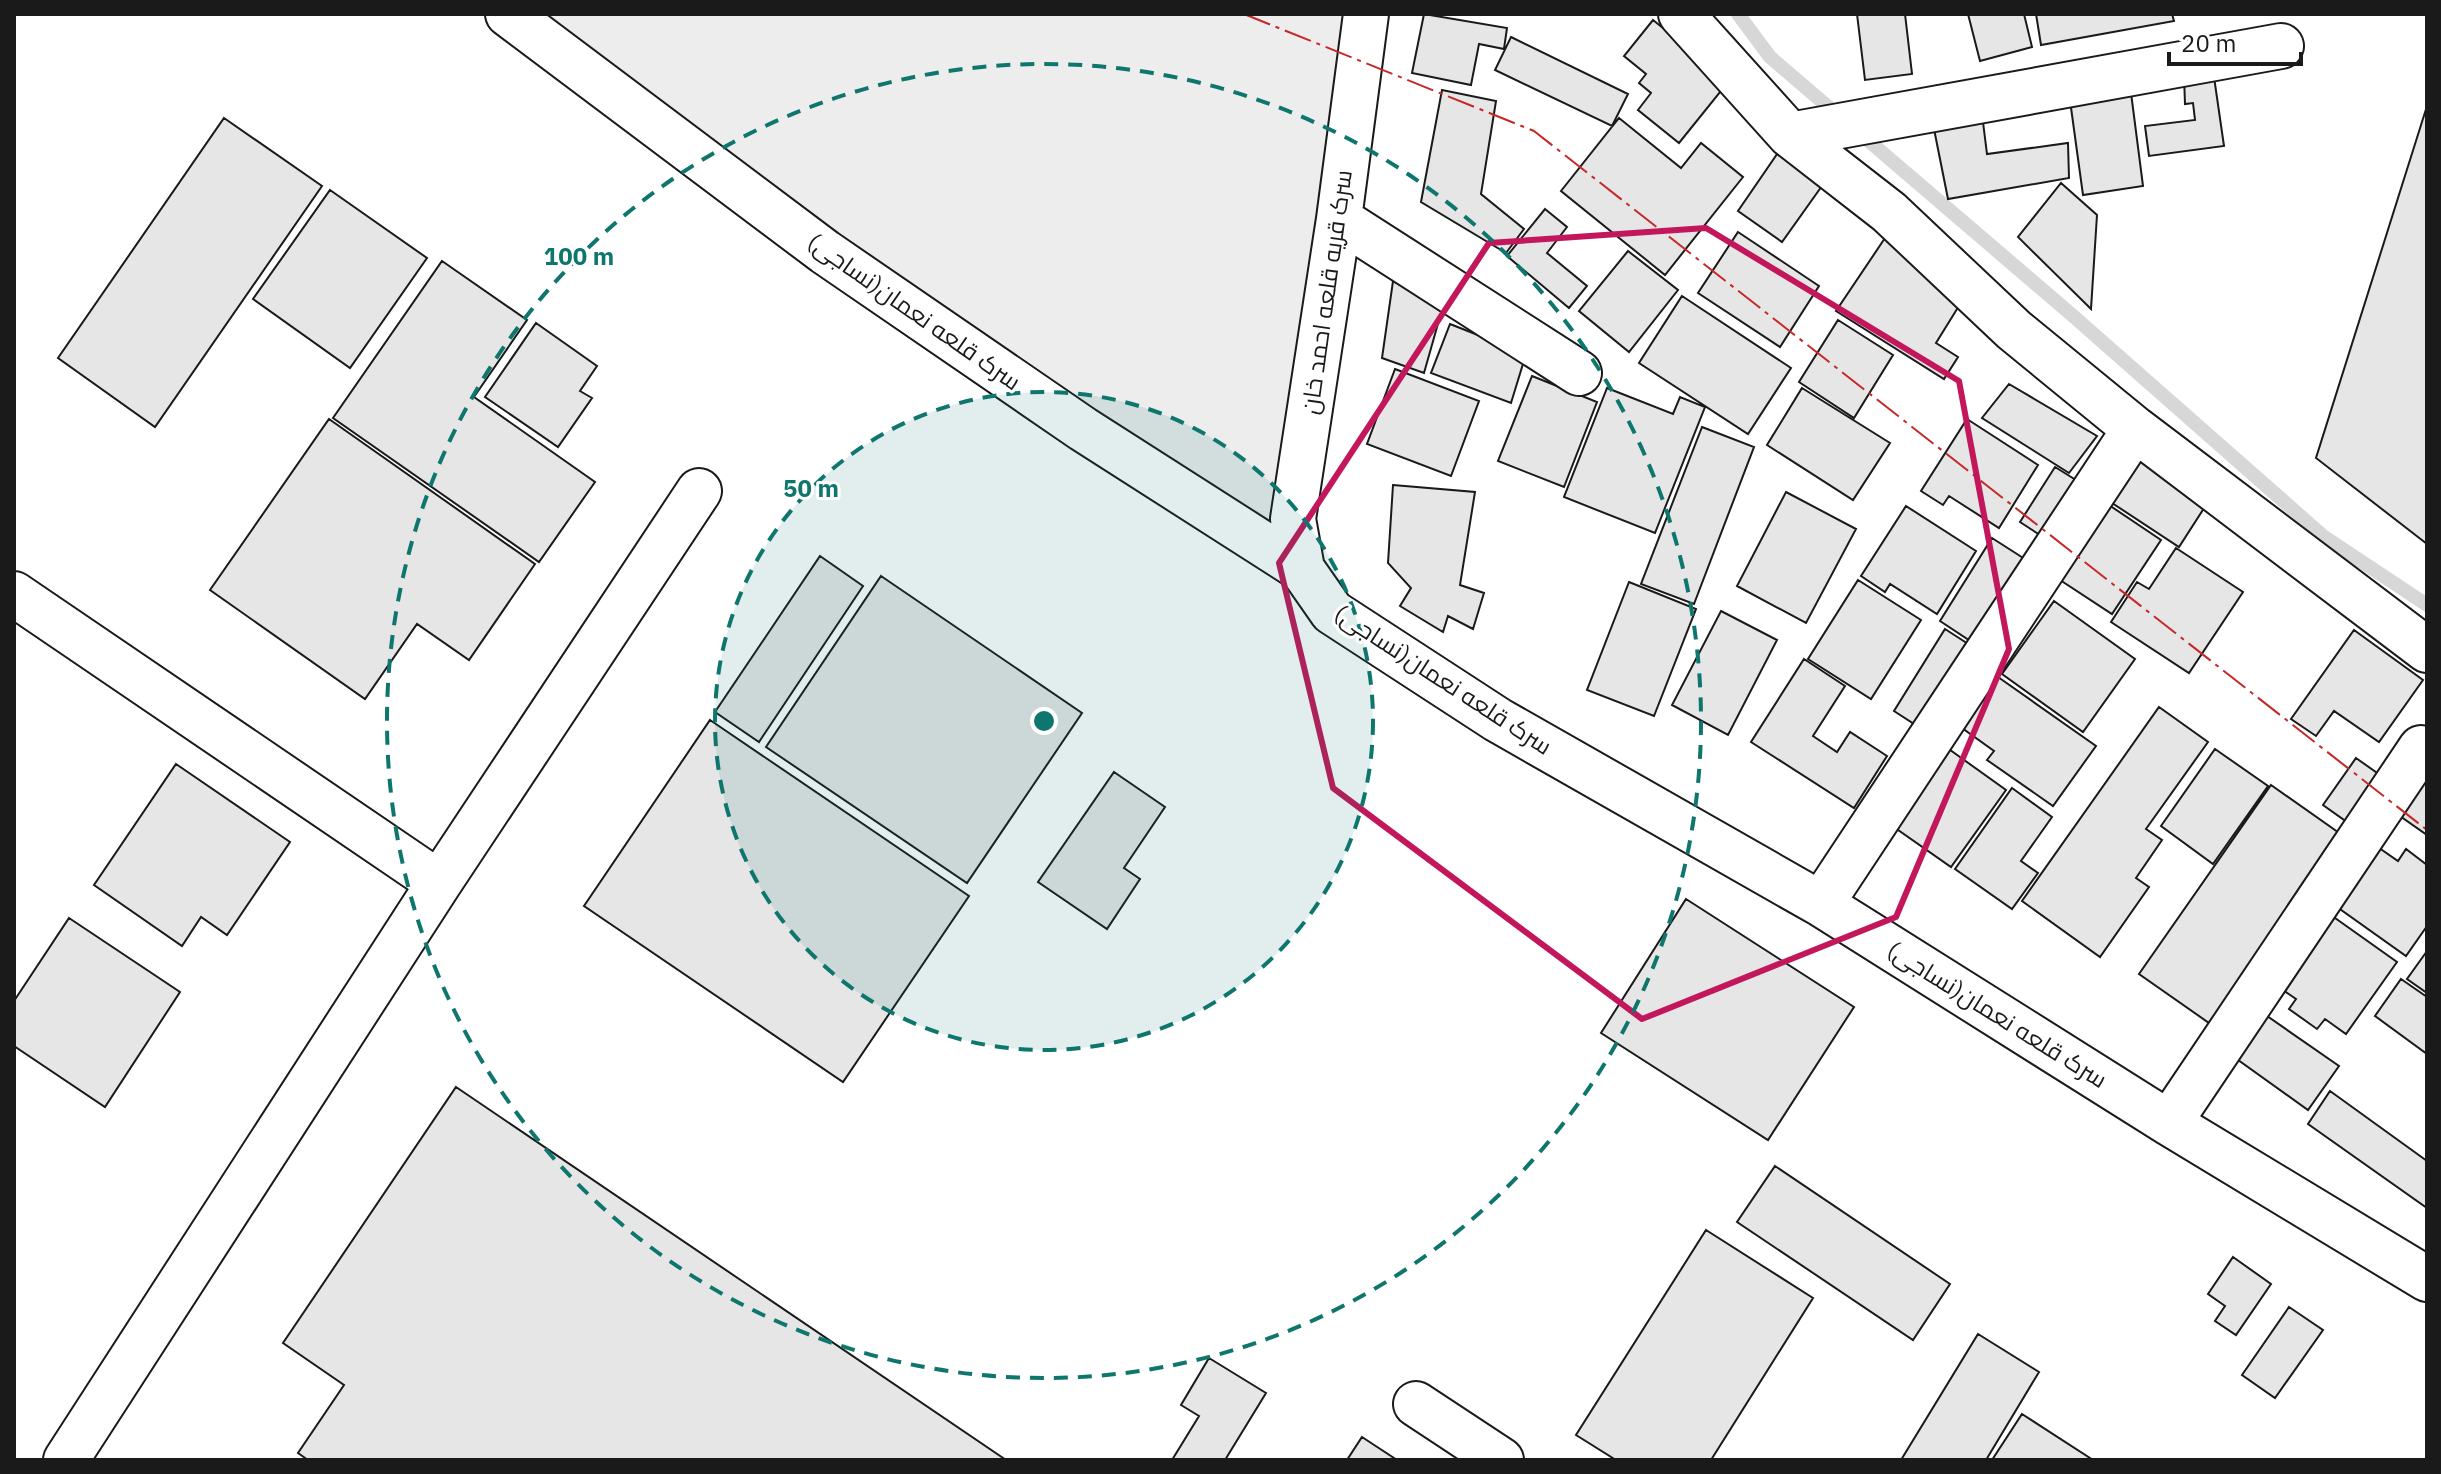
<svg xmlns="http://www.w3.org/2000/svg" width="2441" height="1474" viewBox="0 0 2441 1474" font-family="'IBM Plex Sans',Cairo,sans-serif">
	<rect width="100%" height="100%" fill="#fff"/>
	<path fill="#ededed" stroke="#6a6a6a" stroke-width="2" d="M508,14h858l-64,555z"/>
	<g fill="none" stroke-linecap="round" stroke-linejoin="round">
		<path stroke="#d7d7d7" stroke-width="14" d="M1738,14l32,43 70,60
			M1856,130l216,185 251,221 104,69"/>
	</g>
	<path fill="#e6e6e6" stroke="#1a1a1a" stroke-width="2" d="M1424,14l83,14 -3,21 -25,-5 -8,41 -59,-12z
		M1857,14h48l7,60 -47,6z
		M1968,14h56l8,33 -52,14z
		M2036,14h136l2,7 -133,24z
		M1653,20l76,61 -50,62 -41,-33 13,-17 -12,-10 7,-9 -22,-18z
		M1511,37l117,57 -16,32 -117,-56z
		M2213,70l11,76 -75,10 -4,-30 50,-6 -2,-17 -8,1 -1,-28z
		M2130,85l13,101 -60,9 -14,-102z
		M1442,90l54,11 -15,93 43,35 -18,24 -85,-51z
		M2427,106v438l-111,-86z
		M224,118l98,68 -167,241 -97,-69z
		M1619,118l62,50 20,-25 42,34 -78,98 -104,-84z
		M1983,122l4,32 81,-11 1,35 -121,21 -14,-70z
		M1784,144l45,32 -47,66 -44,-31z
		M2061,183l36,32 -6,94 -73,-72z
		M330,190l97,68 -77,110 -97,-69z
		M1545,209l22,18 -20,26 40,33 -18,22 -62,-52z
		M1738,232l81,54 -39,61 -82,-54z
		M1885,238l77,63 -26,42 22,14 -14,22 -108,-68z
		M1628,251l50,39 -49,62 -50,-41z
		M442,261l85,59 -53,77 121,85 -56,80 -206,-144z
		M1393,281l50,25 -19,67 -42,-15z
		M1682,296l109,72 -43,66 -109,-71z
		M1838,320l55,35 -39,63 -55,-36z
		M536,323l61,43 -17,25 12,7 -34,49 -73,-50z
		M1450,324l76,30 -15,49 -80,-30z
		M1395,369l84,32 -28,75 -84,-32z
		M1532,376l65,26 -33,85 -66,-26z
		M2009,384l88,52 -28,37 -87,-55z
		M1607,388l66,26 7,-17 25,10 -50,126 -91,-36z
		M1802,388l88,55 -37,57 -86,-55z
		M329,419l206,145 -66,96 -52,-36 -52,75 -155,-109z
		M1967,419l71,46 -39,63 -50,-32 -6,9 -22,-14z
		M1702,427l52,20 -60,157 -53,-20z
		M2142,453l66,49 -29,45 -70,-46z
		M2055,467l29,18 -35,56 -29,-19z
		M1393,485l82,7 -15,93 24,8 -11,36 -25,-13 -5,16 -43,-26 11,-18 -23,-25z
		M1786,492l70,37 -50,94 -69,-37z
		M2106,503l55,37 -49,74 -55,-36z
		M1906,506l70,45 -39,63 -47,-30 -5,8 -24,-16z
		M1992,538l39,25 -53,83 -38,-25z
		M2176,548l67,44 -54,81 -78,-51 26,-40 12,7z
		M820,556l43,30 -104,156 -44,-30z
		M881,576l201,137 -115,170 -201,-136z
		M1858,580l63,40 -50,79 -63,-40z
		M1629,582l67,27 -42,107 -67,-26z
		M2054,601l81,58 -52,73 -81,-58z
		M1721,611l56,29 -49,95 -56,-30z
		M1945,629l31,20 -51,82 -31,-20z
		M2354,630l69,50 -44,62 -45,-31 -18,25 -25,-17z
		M1804,659l41,27 -32,50 24,16 13,-20 37,24 -33,52 -103,-66z
		M1998,677l98,69 -43,60 -66,-46 7,-9 -32,-23z
		M2159,707l49,35 -62,87 16,11 -26,38 13,9 -49,70 -78,-56z
		M710,720l259,176 -126,186 -259,-176z
		M1946,747l60,43 -55,77 -60,-42z
		M2215,749l53,37 -55,78 -52,-38z
		M2356,758l24,17 -33,47 -24,-17z
		M176,764l114,78 -63,93 -26,-18 -19,29 -88,-61z
		M2427,768v67l-37,-26z
		M1114,772l51,35 -41,61 16,11 -33,50 -69,-47z
		M2271,785l71,50 -133,188 -70,-49z
		M2012,788l40,29 -31,44 17,12 -26,36 -57,-40z
		M2372,843l26,18 8,-12 21,16v61l-21,30 -76,-54z
		M1686,899l168,108 -86,133 -167,-107z
		M2328,913l69,49 -51,72 -21,-15 -8,10 -28,-20 7,-10 -19,-13z
		M69,918l111,74 -75,115 -91,-61v-45z
		M2427,951v42l-20,-14z
		M2401,979l26,18v57l-52,-38z
		M2257,1009l82,57 -31,44 -81,-58z
		M456,1087l550,373h-698l-10,-7 46,-68 -61,-42z
		M2330,1091l97,70v47l-119,-84z
		M1775,1166l175,118 -37,56 -176,-118z
		M1706,1230l107,68 -102,162h-95l-40,-25z
		M2233,1257l38,27 -35,51 -21,-14 10,-15 -17,-12z
		M2289,1307l34,23 -48,68 -33,-23z
		M1978,1334l61,38 -53,88h-85z
		M1209,1358l57,35 -41,67h-53l27,-44 -18,-11z
		M2022,1414l71,46h-101z
		M1362,1437l35,23h-50z"/>
	<g fill="none" stroke-linecap="round" stroke-linejoin="round">
		<defs>
			<path id="minor" d="M508,14l317,238 258,177 219,140 30,43 166,108 323,184 348,219 258,156
				M1681,14l109,121 99,77 125,118 121,99 292,221
				M1790,135l491,-89
				M1339,219l240,154
				M1302,569l-9,-50 46,-300 27,-205
				M14,594l425,289
				M1821,904l314,-475
				M2169,1123l252,-375
				M1416,1404l85,56
				M66,1460l373,-577 260,-392"/>
		</defs>
		<use href="#minor" stroke="#1a1a1a" stroke-width="48"/>
		<use href="#minor" stroke="#fff" stroke-width="44"/>
		<path stroke="#c62828" stroke-width="2" stroke-dasharray="28 6 4 6" stroke-linecap="butt" d="M1244,14l290,117 893,699"/>
	</g>
	<path fill="none" stroke="#c2185b" stroke-width="6" stroke-linejoin="round" d="M1706,228l253,153 50,268 -113,268 -254,102 -309,-231 -54,-225 210,-320z"/>
	<circle cx="1044" cy="721" r="329" fill="#0f766e" fill-opacity=".12"/>
	<g fill="none" stroke="#0f766e" stroke-width="4" stroke-dasharray="14 10">
		<circle cx="1044" cy="721" r="329"/>
		<circle cx="1044" cy="721" r="657"/>
	</g>
	<g text-anchor="middle" stroke-width="6" stroke-linejoin="round" paint-order="stroke">
		<g font-size="24" fill="#1a1a1a" stroke="#fff">
			<text transform="translate(1327 292) rotate(-82)" y="8">سرک قریه قلعه احمد خان</text>
			<text transform="translate(914 312) rotate(35)" y="8">سرک قلعه نعمان(نساجی)</text>
			<text transform="translate(1443 680) rotate(33)" y="8">سرک قلعه نعمان(نساجی)</text>
			<text transform="translate(1997 1015) rotate(32)" y="8">سرک قلعه نعمان(نساجی)</text>
		</g>
	</g>
	<circle cx="1044" cy="721" r="12" fill="#0f766e" stroke="#fff" stroke-width="4"/>
	<g font-size="24" text-anchor="middle" font-weight="bold" fill="#0f766e" stroke="#fff" stroke-width="6" stroke-linejoin="round" paint-order="stroke">
		<text x="579" y="265">100 m</text>
		<text x="811" y="497">50 m</text>
	</g>
	<rect width="2441" height="1474" fill="none" stroke="#1a1a1a" stroke-width="32"/>
	<path d="M2169 52v12h132v-12" fill="none" stroke="#1a1a1a" stroke-width="4"/>
	<text x="2181" y="52" font-size="24" fill="#1a1a1a" stroke="#ffffff" stroke-width="6" paint-order="stroke">20 m</text>
</svg>
